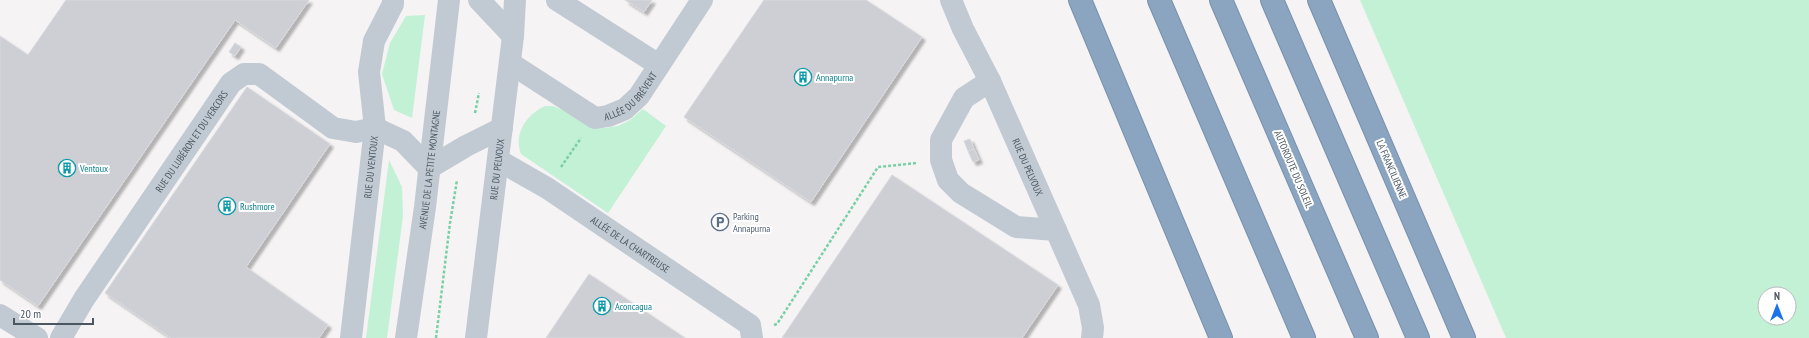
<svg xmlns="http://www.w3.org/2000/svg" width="1809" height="338" viewBox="0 0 1809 338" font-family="'PT Sans Narrow',sans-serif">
	<defs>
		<filter id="shadow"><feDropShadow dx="3.5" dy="3.5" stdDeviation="1" flood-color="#0004"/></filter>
	</defs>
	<rect width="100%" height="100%" fill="#f5f3f3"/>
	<path fill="#c3f1d5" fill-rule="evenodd" d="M1360,0h449v338h-303zM1765,294h24v24h-24z
		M425,15l-13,103 -18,-8 -12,-36 8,-31 16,-27z
		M545,106h8l52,22 13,-2 12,-6 13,-11 23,17 -58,87 -87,-59c-8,-20 6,-40 24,-48z
		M389,160l13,27 1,29 -16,122h-21z"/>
	<path fill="#cdcfd5" stroke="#d7d9de" filter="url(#shadow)" d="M66,0h243l-33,48 -41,-28 -197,286 -38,-26v-244l28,19z
		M625,0h27l-8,12z
		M764,0h102l56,37 -111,165 -127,-85z
		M235,43l6,4 -6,9 -6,-4z
		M247,87l83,57 -84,123 82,58 -9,13h-148l-66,-45z
		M970,139l4,10 -6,2 -4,-10z
		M974,149l5,11 -6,2 -5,-11z
		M892,175l166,110 -36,53h-240z
		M589,274l96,64h-139z"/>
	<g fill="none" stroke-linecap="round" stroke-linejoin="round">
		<defs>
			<path id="highway" d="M1080,0l141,338
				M1159,0l145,338
				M1221,0l146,338
				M1272,0l146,338
				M1319,0l145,338"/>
		</defs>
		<use href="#highway" stroke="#7690ad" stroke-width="24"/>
		<path stroke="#7ad0a6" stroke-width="2.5" stroke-dasharray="3 2" stroke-linecap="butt" d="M475,113l4,-20
			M561,167l20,-29
			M774,325l3,-1 101,-157 39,-4
			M436,338l14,-115 7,-43"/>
		<g stroke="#c1cad2" stroke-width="22">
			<path d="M479,0l34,36"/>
			<path d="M557,0l102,65"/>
			<path id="s1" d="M951,0l12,29 27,52 99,224 4,23 -1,10"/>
			<path id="s2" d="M510,63l85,55 13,-2 17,-7 14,-13 63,-96"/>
			<path d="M990,81l-26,17 -23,42v20l7,20 13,13 55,34 40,3"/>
			<path id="s3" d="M498,160l49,28 203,137 2,13"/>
			<path d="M0,315l37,23"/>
			<path id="s4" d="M61,338l23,-39 147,-216 13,-9h15l74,54 23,4 19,-4 28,13 26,27 37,-22 36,-18"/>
			<path id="s5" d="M351,338l24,-210 -6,-56 5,-31 19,-37v-4"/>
			<path id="s6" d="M406,338l19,-131 24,-207"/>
			<path id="s7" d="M476,338l37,-302 2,-36"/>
		</g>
		<use href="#highway" stroke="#8ba5c1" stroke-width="22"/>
	</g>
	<defs>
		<symbol id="building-ring" viewBox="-11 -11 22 22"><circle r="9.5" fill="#fff" stroke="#0f9aa8" stroke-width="1.5"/><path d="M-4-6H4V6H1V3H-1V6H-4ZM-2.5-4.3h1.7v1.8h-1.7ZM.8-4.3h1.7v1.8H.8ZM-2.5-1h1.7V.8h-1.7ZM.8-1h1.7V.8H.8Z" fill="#0f9aa8"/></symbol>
		<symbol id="parking-ring" viewBox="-11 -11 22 22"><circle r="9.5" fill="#fff" stroke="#5c6f8a" stroke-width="1.5"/><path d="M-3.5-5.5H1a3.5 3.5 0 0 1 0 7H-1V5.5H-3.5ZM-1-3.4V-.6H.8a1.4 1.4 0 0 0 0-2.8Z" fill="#5c6f8a"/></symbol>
	</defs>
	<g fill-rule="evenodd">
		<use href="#building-ring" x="793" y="67" width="20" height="20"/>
		<use href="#building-ring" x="57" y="158" width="20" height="20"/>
		<use href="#building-ring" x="217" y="196" width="20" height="20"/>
		<use href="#parking-ring" x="710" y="212" width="20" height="20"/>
		<use href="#building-ring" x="592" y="296" width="20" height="20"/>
	</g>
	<g text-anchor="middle" stroke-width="4" stroke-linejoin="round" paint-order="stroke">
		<g font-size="10" fill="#0d838f" stroke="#fff" text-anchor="start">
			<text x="816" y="81">Annapurna</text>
			<text x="80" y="172">Ventoux</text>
			<text x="240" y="210">Rushmore</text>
			<text x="615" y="310">Aconcagua</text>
		</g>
		<g font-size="10" fill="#4a5661" stroke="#fff">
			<text dy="4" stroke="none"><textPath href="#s2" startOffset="145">ALLÉE DU BRÉVENT</textPath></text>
			<text dy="4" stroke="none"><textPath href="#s4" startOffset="236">RUE DU LUBÉRON ET DU VERCORS</textPath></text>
			<text dy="4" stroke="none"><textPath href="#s5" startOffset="172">RUE DU VENTOUX</textPath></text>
			<text dy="4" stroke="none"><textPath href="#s1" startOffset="184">RUE DU PELVOUX</textPath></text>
			<text dy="4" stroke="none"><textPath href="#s6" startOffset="170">AVENUE DE LA PETITE MONTAGNE</textPath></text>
			<text dy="4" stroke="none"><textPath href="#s7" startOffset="170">RUE DU PELVOUX</textPath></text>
			<text transform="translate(1294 169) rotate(67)" y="4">AUTOROUTE DU SOLEIL</text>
			<text transform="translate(1392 169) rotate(67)" y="4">LA FRANCILIENNE</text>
			<text dy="4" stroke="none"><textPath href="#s3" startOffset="157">ALLÉE DE LA CHARTREUSE</textPath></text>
		</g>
		<g font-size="10" fill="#4e5e75" stroke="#fff" text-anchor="start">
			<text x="733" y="220">Parking<tspan x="733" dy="12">Annapurna</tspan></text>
		</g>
	</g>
	<g transform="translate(1777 306)"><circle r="19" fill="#ffffff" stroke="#b7bbc0"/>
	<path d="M0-3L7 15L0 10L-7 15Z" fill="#1a73e8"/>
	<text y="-6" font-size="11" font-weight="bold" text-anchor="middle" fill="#4a5661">N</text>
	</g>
	<path d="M14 318v6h79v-6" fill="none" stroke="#4a5661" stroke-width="2"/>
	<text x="20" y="318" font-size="12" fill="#4a5661" stroke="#ffffff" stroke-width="3" paint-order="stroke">20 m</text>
</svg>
